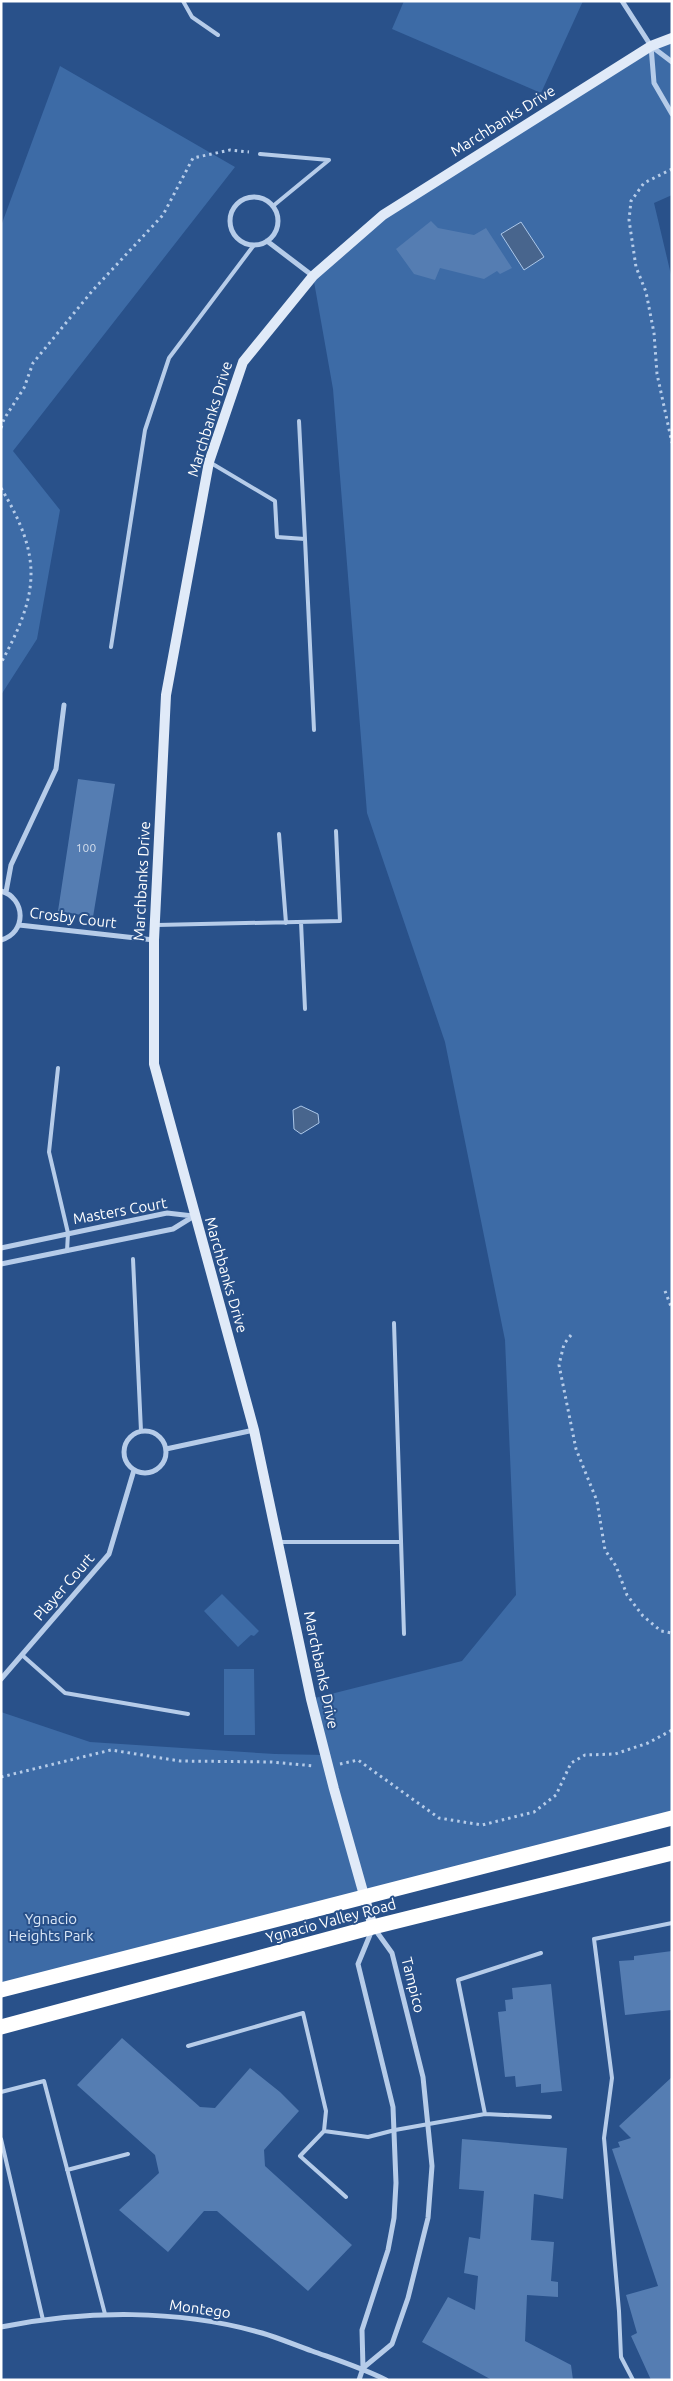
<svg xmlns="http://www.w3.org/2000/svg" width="673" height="2381" viewBox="0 0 673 2381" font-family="Ubuntu,sans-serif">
	<rect width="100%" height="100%" fill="#29518a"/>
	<path fill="#3d6ba6" d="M404,1h179l-42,92 -149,-64z
		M672,38v157l-18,8 18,76v1539l-671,172v-278l89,30 185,12 50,1 -14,-56 151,-38 54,-66 -11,-255 -60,-298 -78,-229 -34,-424 -20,-113 70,-61z
		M60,66l175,101 -222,284 47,59 -23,129 -36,56v-469z
		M222,1594l37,37 -5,5 -3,-1 -13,12 -34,-36z
		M224,1669h30l1,66h-31z"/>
	<path fill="#48658d" stroke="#abc7e9" d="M521,222l23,35 -20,13 -23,-36z
		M301,1106l17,8 1,9 -18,11 -7,-5 -1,-19z"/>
	<path fill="#557db2" d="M431,221l7,7 36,7 12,-7 26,40 -12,6 -3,-3 -13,8 -44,-11 -5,12 -21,-6 -18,-25z
		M78,779l37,5 -22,133 -35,-6z
		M672,1951v59l-47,5 -6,-54 15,-1v-4z
		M551,1984l11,107 -21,2v-9l-25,3 -1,-11 -10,1 -7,-65 8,-1 -1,-11 8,-1 -1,-11z
		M122,2038l78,69 15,1 35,-40 30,24 19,19 -35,39 1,16 87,79 -44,46 -91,-80h-13l-36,41 -49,-42 40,-37 -4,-18 -78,-70z
		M672,2077v303h-21l-20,-44 6,-3 -11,-38 32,-9 -46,-137 8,-2 -2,-5 13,-4 -12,-12z
		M462,2139l105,9 -4,51 -29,-5 -3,46 23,2 -3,39 7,1v15l-31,-2 -2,46 46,24 2,15h-81l-70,-38 26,-45 27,13 3,-34 -14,-3 5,-36 11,2 4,-48 -25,-2z"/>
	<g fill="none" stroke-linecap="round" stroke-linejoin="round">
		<path stroke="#b6cce9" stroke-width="3" stroke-dasharray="2.5 4" stroke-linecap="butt" d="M672,169l-28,14 -13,18 -2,19 7,47 10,25 8,41 3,41 15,69
			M1,428l3,-9 20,-31 9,-25 60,-73 70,-75 30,-57 37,-8 19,2
			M1,488c42,70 38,105 0,175
			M665,1291l7,18
			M571,1335l-7,9 -5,21 17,84 21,52 8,49 11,16 11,29 16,21 18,15 11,2
			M340,1764l18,-4 81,58 43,7 52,-13 22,-17 15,-32 14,-8 30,-1 33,-11 24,-13
			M1,1777l110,-27 69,11 92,1 42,4"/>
		<path stroke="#b6cce9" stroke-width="4" d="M183,1l9,16 26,18
			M260,154l69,6 -56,46
			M299,421l6,118
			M211,463l64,38 2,36 28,2 9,191
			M111,647l34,-217 24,-72 85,-113
			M279,834l7,89
			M301,922l4,87
			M157,925l183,-4 -4,-90
			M58,1068l-9,84 19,81 -1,18
			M133,1259l8,172
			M394,1323l10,311
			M279,1542h122
			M22,1655l43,38 123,21
			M541,1953l-83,27 27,134 65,3
			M188,2046l115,-33 23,98 -2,20 44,6 27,-7 90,-16
			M1,2092l43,-11 61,233
			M324,2131l-24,25 46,41
			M1,2139l42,181
			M67,2170l61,-16
			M633,2380l-12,-23 -2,-46 -15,-173 8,-60 -18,-139 78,-16"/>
		<path stroke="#b6cce9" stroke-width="5" d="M622,1l29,45
			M672,62l-21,-16 3,37 18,31
			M230 221a24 24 0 1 1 48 0a24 24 0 1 1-48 0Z
			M267,241l46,35
			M1,891c25,7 26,42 0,49
			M6,892l5,-27 45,-96 8,-64
			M19,925l135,15
			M1,1248l166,-35 26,3
			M1,1264l172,-35 21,-13
			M124 1452a21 21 0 1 1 42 0a21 21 0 1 1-42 0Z
			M166,1449l88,-19
			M1,1679l108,-125 25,-84
			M1,2327c85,-17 177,-18 261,6 17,5 33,12 50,18 25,9 50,17 74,29
			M363,2368l29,-24 16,-46 20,-80 4,-52 -9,-89 -31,-124 -18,-25
			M359,2380l4,-12 -1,-38 26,-80 6,-32 2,-35 -3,-76 -35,-143 14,-34"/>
		<path stroke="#e0eaf8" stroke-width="10" d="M373,1927l-39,-138 -23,-90 -57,-269 -100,-366v-124l12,-245 43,-233 34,-100 70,-86 70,-61 268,-169 21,-8"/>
		<path stroke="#fff" stroke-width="15" d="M1,1990l671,-172
			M1,2027l372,-100 299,-74"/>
	</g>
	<g text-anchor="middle" stroke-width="4" stroke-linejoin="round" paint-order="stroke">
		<g font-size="12" fill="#d4deec">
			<text x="86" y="852">100</text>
		</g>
		<g font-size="15" fill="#fff" stroke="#29518a">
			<text transform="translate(503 121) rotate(-32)" y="5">Marchbanks Drive</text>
			<text transform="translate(210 419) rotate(-73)" y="5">Marchbanks Drive</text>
			<text transform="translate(142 881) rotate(-87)" y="5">Marchbanks Drive</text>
			<text transform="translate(73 918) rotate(7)" y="5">Crosby Court</text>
			<text transform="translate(120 1211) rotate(-10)" y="5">Masters Court</text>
			<text transform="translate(226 1275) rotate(74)" y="5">Marchbanks Drive</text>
			<text transform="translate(64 1587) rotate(-49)" y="5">Player Court</text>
			<text transform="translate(321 1670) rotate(78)" y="5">Marchbanks Drive</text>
			<text transform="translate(331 1921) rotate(-15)" y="5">Ygnacio Valley Road</text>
			<text transform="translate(413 1985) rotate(76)" y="5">Tampico</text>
			<text transform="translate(200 2309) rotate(8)" y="5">Montego</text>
		</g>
		<g font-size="15" fill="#dae7f7" stroke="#29518a">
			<text x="51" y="1924">Ygnacio<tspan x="51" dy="17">Heights Park</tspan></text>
		</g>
	</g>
	<rect width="673" height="2381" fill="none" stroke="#ffffff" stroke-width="5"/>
</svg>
